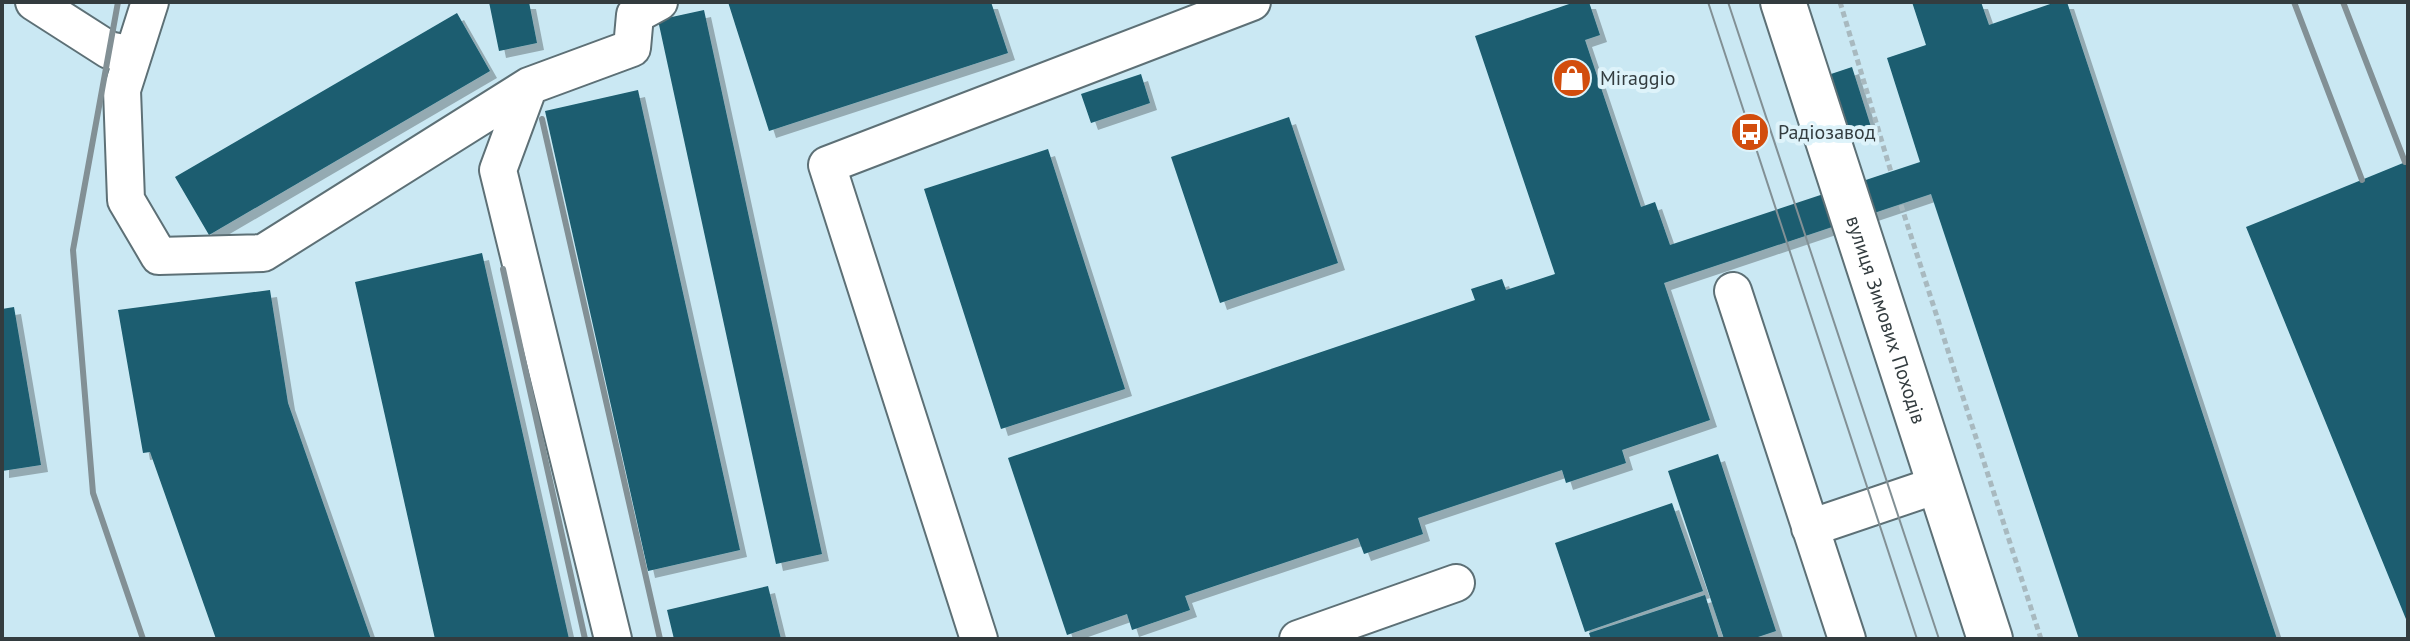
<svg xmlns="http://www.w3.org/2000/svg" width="2410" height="641" viewBox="0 0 2410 641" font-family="'PT Sans',sans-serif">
	<defs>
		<filter id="shadow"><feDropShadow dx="7" dy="7" stdDeviation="0" flood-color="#0004"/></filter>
	</defs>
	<rect width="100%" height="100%" fill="#def3fa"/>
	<path fill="#cae8f3" d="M2,2h2406v637h-2406z"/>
	<path fill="#1a5d6f" filter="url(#shadow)" d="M489,2h40l8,41 -38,8z
		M728,2h263l17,51 -239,78z
		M1575,2h14l11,33 -15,5 56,167 14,-5 15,43 250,-83 -33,-104 39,-13 -14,-43h69l8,23 67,-23h11l210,637h-198l-148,-445 -267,89 46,137 -88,30 4,13 -60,20 -4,-13 -144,48 5,16 -59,20 -6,-16 -173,58 5,14 -58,20 -5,-16 -60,21 -59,-177 467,-158 -4,-11 31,-10 4,11 49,-16 -80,-238z
		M704,10l118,544 -46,10 -118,-544z
		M457,13l33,58 -281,164 -34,-58z
		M1852,67l20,63 -21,6 -20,-62z
		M1141,74l9,29 -59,20 -10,-29z
		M638,90l102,460 -92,21 -103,-460z
		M1289,117l49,146 -118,40 -49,-146z
		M1048,149l77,240 -124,40 -77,-240z
		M2408,161v463l-162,-397z
		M482,253l87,386h-134l-80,-357z
		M270,290l18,113 83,236h-155l-66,-187 -7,1 -25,-143z
		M14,307l27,158 -39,6v-162z
		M1718,454l58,177 -24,8h-28l-56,-168z
		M1672,503l31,88 -118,41 -30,-89z
		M768,586l13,53h-107l-7,-29z
		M1705,595l14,44h-128l-2,-6z"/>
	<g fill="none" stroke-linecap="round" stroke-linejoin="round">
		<defs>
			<path id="minor" d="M34,2l75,48 24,5
				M150,2l-28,88 4,110 33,56 104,-3 266,-167 103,-38 3,-33 24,-13
				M529,86l-31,84 115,469
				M1733,291l114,348
				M1810,528l130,-44
				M979,639l-152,-474 425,-163
				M1298,639l158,-56"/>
			<g id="major">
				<path id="s1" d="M1783,2l207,637"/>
			</g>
		</defs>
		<use href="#minor" stroke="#5d7076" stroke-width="40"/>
		<use href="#major" stroke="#5d7076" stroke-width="48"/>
		<path stroke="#a8b9bf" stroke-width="5" stroke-dasharray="6 4" stroke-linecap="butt" d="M1840,2l51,170
			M1901,205l140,434"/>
		<use href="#minor" stroke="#fff" stroke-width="36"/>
		<use href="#major" stroke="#fff" stroke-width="44"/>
		<path stroke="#829095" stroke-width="2" d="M1708,2l209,637
			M1728,2l211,637"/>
		<path stroke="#829095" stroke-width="6" d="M118,2l-45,248 20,243 50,146
			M2294,2l68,178
			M2343,2l62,160
			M542,119l118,520
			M503,269l82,370"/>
	</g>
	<defs>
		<symbol id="shop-disc" viewBox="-11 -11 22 22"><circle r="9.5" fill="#d24d0d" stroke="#def3fa"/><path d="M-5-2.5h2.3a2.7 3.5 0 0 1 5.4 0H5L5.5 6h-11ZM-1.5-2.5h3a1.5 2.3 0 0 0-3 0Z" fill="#fff"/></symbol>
		<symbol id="bus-disc" viewBox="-11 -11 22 22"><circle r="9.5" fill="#d24d0d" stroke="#def3fa"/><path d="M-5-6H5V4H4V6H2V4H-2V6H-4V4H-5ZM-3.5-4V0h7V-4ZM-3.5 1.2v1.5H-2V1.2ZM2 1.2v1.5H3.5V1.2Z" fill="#fff"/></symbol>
	</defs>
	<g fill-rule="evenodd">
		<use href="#shop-disc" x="1550" y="56" width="44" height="44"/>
		<use href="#bus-disc" x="1728" y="110" width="44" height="44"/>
	</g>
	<g text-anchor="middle" stroke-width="8" stroke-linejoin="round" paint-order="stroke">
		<g font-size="20" fill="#333c3f" stroke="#def3fa" text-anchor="start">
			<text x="1600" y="85">Miraggio</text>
			<text x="1778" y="139">Радіозавод</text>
		</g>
		<g font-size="20" fill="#333c3f" stroke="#def3fa">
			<text dy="7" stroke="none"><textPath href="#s1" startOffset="334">вулиця Зимових Походів</textPath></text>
		</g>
	</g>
	<rect width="2410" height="641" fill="none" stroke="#333c3f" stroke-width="8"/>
</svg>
